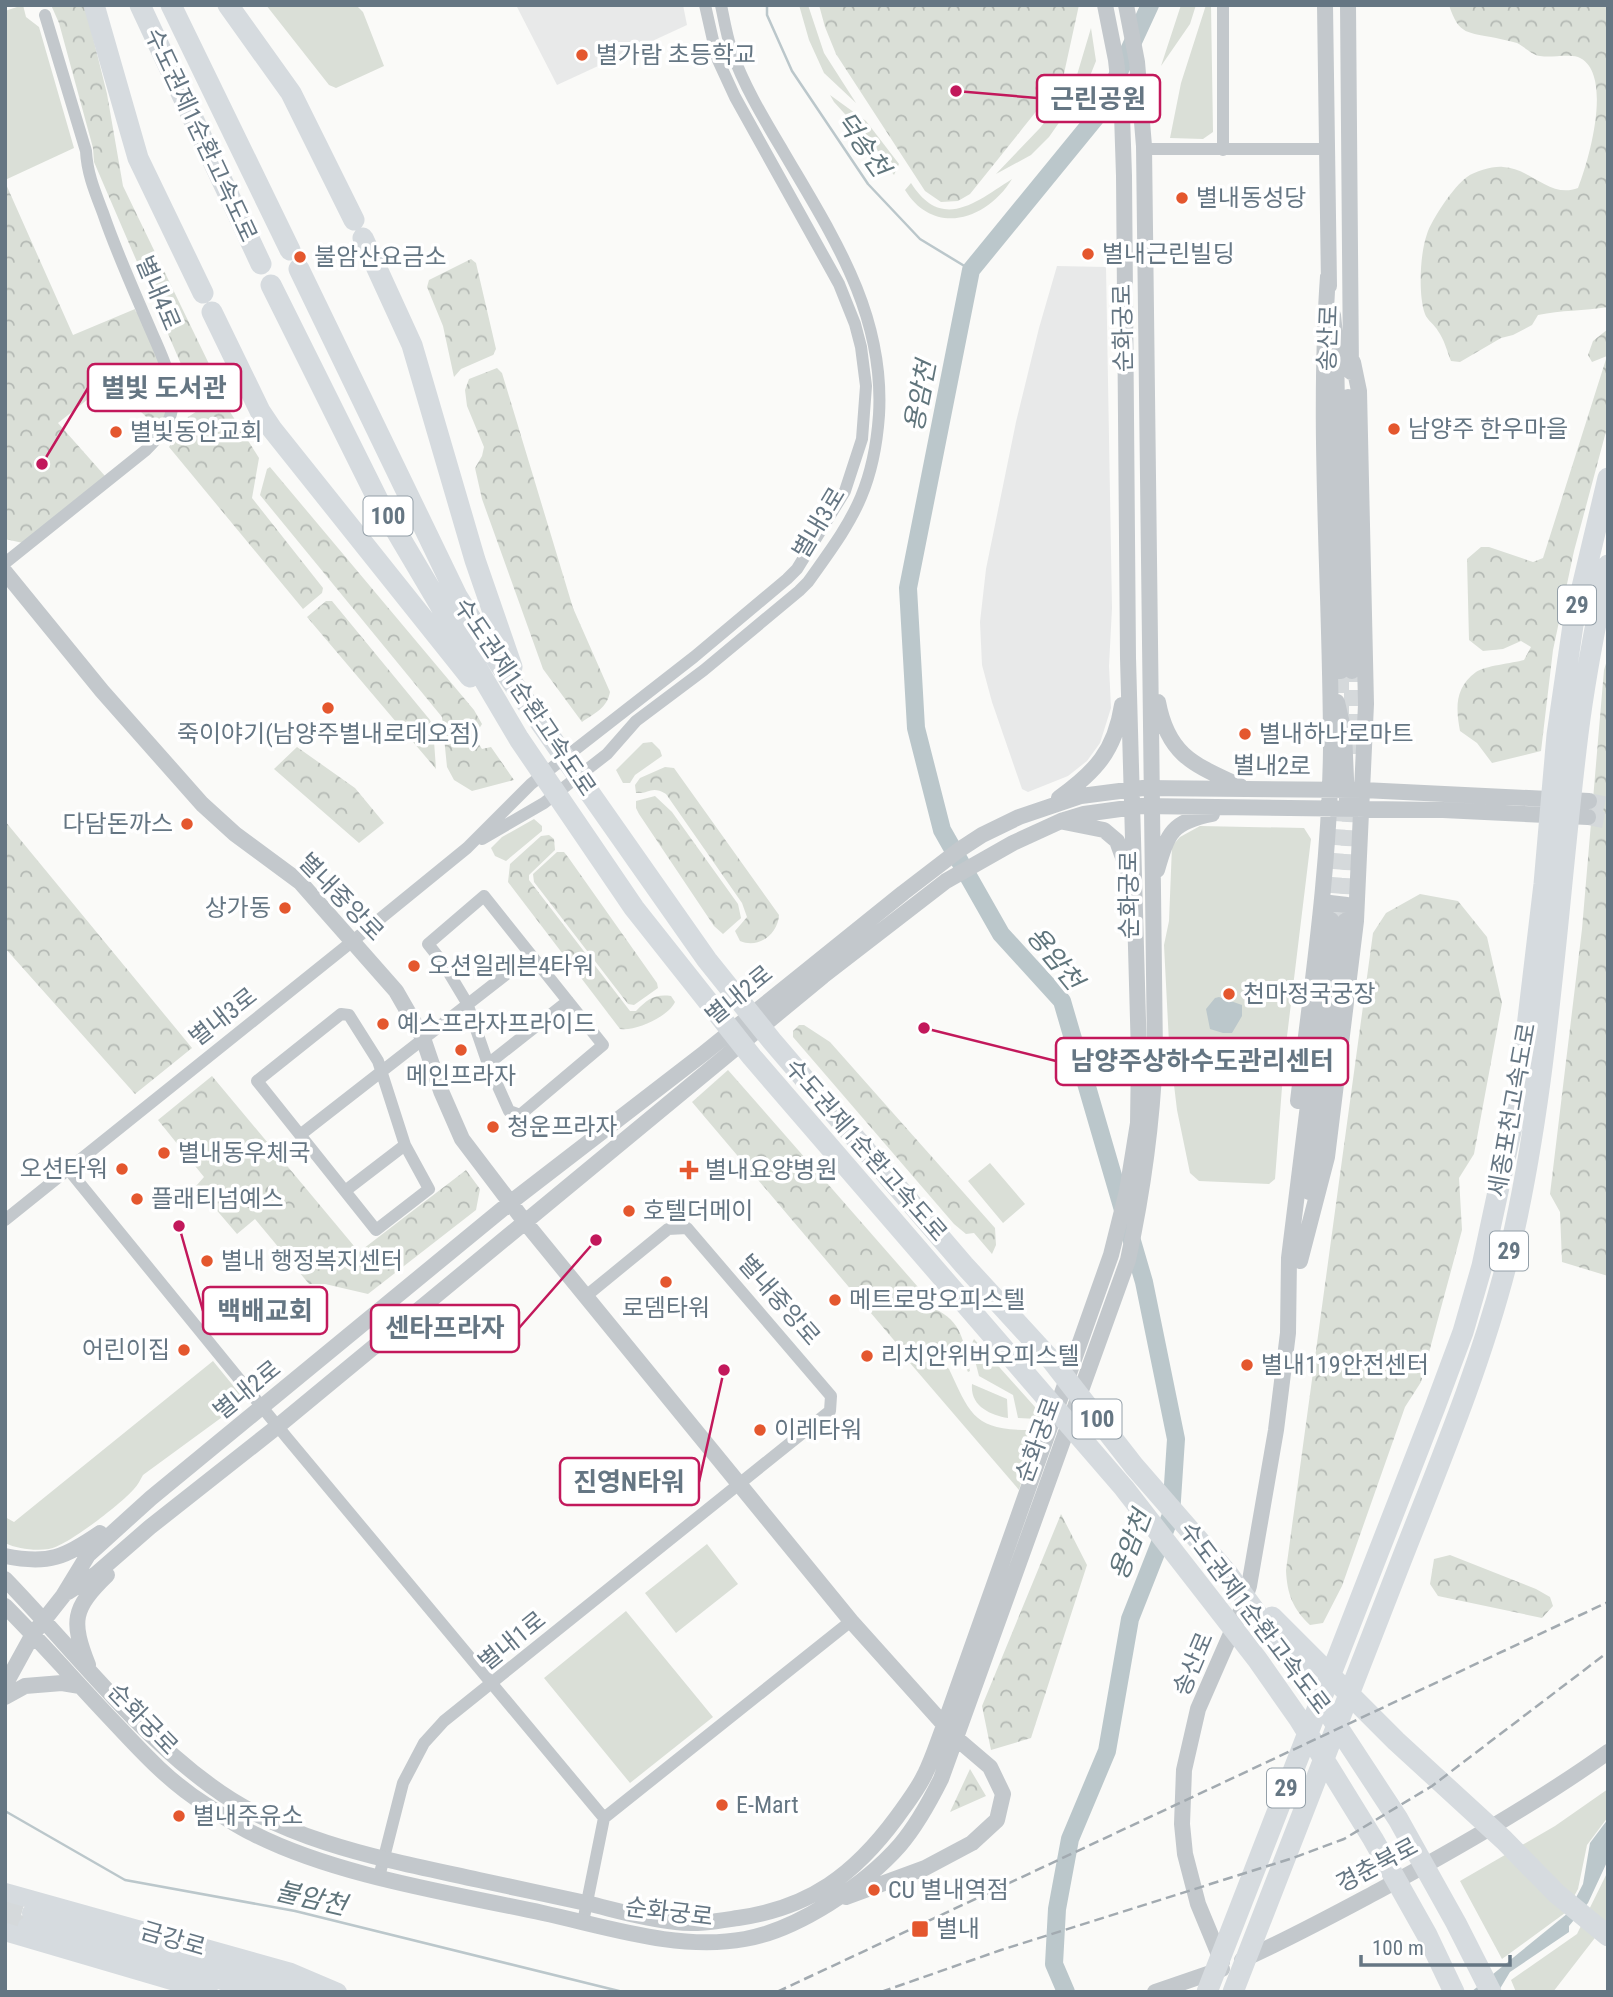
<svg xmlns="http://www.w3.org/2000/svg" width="1613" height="1997" viewBox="0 0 1613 1997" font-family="'Roboto Condensed','Noto Sans KR',sans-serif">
	<defs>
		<pattern id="forest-crowns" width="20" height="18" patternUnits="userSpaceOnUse" patternTransform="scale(1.75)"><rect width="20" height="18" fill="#dadfd7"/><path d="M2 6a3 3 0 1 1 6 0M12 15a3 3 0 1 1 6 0" fill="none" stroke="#b4b9b4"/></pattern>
	</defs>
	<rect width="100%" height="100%" fill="#fafaf8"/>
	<path fill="#e8e9e9" d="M516,5h167l4,20 -130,60z
		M1057,266l49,1 6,341 -3,58 2,42 -11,35 -13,18 -19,15 -40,16 -6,-3 -30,-87 -10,-37 -2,-43 6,-53 30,-147 23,-94z"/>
	<path fill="#dadfd7" d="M23,5l3,12 13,10 35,121 -69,32v-169z
		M266,5h90l7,7 21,54 -48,22 -7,-3z
		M799,5h9l16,48 32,50 -32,-30 -15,-33z
		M1181,5h15l-6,19 -29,42z
		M1206,5h5l2,127 -10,7 -33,-1 11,-55z
		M1091,28l5,33 -8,20 -39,56 -18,18 -35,19 44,-46 34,-43z
		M830,95l36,26 33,43 -5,11 -31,-41 -29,-32z
		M1012,179c-25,41 -78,58 -107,11l6,-7c31,49 65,19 101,-4z
		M652,742l8,8 2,6 -27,19 -5,8h-7l-7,-13 27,-27z
		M534,819l8,7v5l-36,30 -11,-5 -4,-8 11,-11z
		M1200,826l104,2 7,11 -27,222 -9,118 -6,5 -70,-3 -9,-8 -13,-63 -8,-67 -5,-98 5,-24 3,-75 8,-9z
		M990,1163l35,41 -22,19 -35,-42z
		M974,1339l69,77 -5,3 -20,-1 -5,-23 -34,-19 -8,-31z
		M213,1361l27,33v10l-97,71c-3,5 -5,10 -9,14 -13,15 -67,57 -85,60 -14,2 -32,0 -44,-6v-26l9,5z
		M918,1361l25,3 6,5c21,45 25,61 79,61l-1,7 7,3 -15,50 -109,-127z
		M972,1384l35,15 1,19c-18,-3 -38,-12 -36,-34z
		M707,1544l31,40 -62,49 -31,-40z
		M626,1611l87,106 -83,66 -86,-105z
		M1608,1789v28l-21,28 -9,44 -13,24 -63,46 -42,-78 95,-55z
		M1608,1871v50l-55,71h-37l-5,-12 66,-46z"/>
	<path fill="url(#forest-crowns)" d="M51,5h34l22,89 16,92 101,209 -17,-3 -14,11 -5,-1 2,-17 -96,-223 -1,-14 -34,-125z
		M819,5h260l-16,73 -93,116 -12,7 -17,1 -16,-11 -89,-137 -11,-27z
		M1449,5h159v302c-24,4 -47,3 -70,8l-6,10 -19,10 -12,3 -41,24 -9,-1c-4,-10 -7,-22 -13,-30 -3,-6 -11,-11 -13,-17 -7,-19 -5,-61 2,-80 5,-15 27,-48 40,-57 9,-6 26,-11 36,-10 28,1 47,32 75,21 13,-33 35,-117 0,-131 -13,-3 -26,1 -38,-1 -8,-1 -15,-9 -23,-13 -6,-2 -14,-3 -21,-5 -28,-6 -37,-2 -47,-33z
		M5,182l68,153 62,-26 1,3h3l29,74 2,22 -11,21 -38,-36 -9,-13 -54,43 47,53 -82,67 -18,-4z
		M471,259l5,4 20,86 -3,6 -32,14 -7,8 -11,-51 -16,-39 2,-7z
		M1608,329v95l-34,127 -21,99 -12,101 -49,12 -15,-20 -17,-12c-4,-22 -6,-43 16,-59 8,-6 37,-9 48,-12l7,-13 -10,-6 -18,8 -20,2 -14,-11 -2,-81 14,-12h8l44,15 10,-4 64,-202 -15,6 -4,-7 5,-14z
		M497,368l5,5 71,235 37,84c-3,16 -15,21 -28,30l-39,-53 -61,-170 -7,-31 7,-12 2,-9 -17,-41 -2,-16 4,-11z
		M208,404l19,3 32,51 -7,40 71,90 -1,5 -19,16 -134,-162 19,-30z
		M270,467l204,243 8,14 -5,8 1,11 4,6 9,-2 23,33 -42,11 -18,-11 -7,-13 -5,-50 -182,-222 7,-26z
		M326,601h6l98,119 3,7 3,42 -129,-152z
		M1608,657v619l-46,-14 -2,-50 -10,-18 32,-265 22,-259z
		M297,747l58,41 29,35 -25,20 -85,-74z
		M665,767l9,1 105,147c-1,19 -20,34 -39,26l-5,-10 12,-14 -5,-14 -76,-109c-15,-9 -16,0 -30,-1l-1,-8 5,-7z
		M655,796l17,16 66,92 3,14 -18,16 -9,-8 -75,-112 -3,-6v-7z
		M5,821l187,227 -57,46 -130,-146z
		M549,835l5,4 1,11 -26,25v5l101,131h6c12,-12 18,-17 35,-15l4,6c-6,14 -40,30 -55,27l-112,-147 2,-18 31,-28z
		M557,852h7l4,5 89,126 1,5 -24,17 -6,-1 -94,-122 -1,-8z
		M1420,894l38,7 29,36 15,66 -28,151 -15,24 3,52 -41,152 -16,25 -63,179 -19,37 -13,2c-17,-16 -23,-31 -24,-55l87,-637 13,-20z
		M799,1025h5l26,17 165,186 1,17 -4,9 -18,-21 -8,1 -12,-10 -161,-187v-6z
		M728,1070l211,241c25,14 25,35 31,60l-2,1c-14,-36 -38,-24 -70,-27l-206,-243z
		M212,1076l147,176 107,-82 14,19 -4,21 -108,84 -43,-10h-16l-54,-65 -18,15 -41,-48 8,-9 -46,-57z
		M1061,1514l26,51 -56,173 -40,12 -9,-44z
		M1450,1555l86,34 14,8 3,9 -11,12 -104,-22 -8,-12 4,-25z
		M970,1769l16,27 -36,16z"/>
	<path fill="#bbc7cb" d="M1219,997l23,8v11l-10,17h-9l-13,-4 -4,-20 9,-11z
		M1608,1819v41l-20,43 -19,23v6l-59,40 -12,20h-27l97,-79 15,-29 7,-41z"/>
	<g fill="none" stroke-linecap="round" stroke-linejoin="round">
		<path stroke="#bbc7cb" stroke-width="2.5" d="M767,5v10l25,56 76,113 52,55 51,31
			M5,1811l120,69 170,31 328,81"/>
		<path stroke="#bbc7cb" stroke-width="18" d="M1066,1992l-12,-28 3,-55 13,-70 37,-88 23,-132 41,-104 5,-76 -32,-157 -82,-281 -61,-67 -59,-104 -26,-102 -8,-140 63,-318 130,-159 49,-106"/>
		<path stroke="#d5d9db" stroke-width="16" stroke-dasharray="16 8" stroke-linecap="butt" d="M1341,717v-46
			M1352,754v-83
			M1589,801l19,4
			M1588,817l20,4
			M1331,917l9,-121
			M1345,918l6,-121"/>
		<path stroke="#d5d9db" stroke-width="18" stroke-dasharray="18 9" stroke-linecap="butt" d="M5,1906l26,7
			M5,1920l22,6"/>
		<path stroke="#c3c8cc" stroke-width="12" d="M1223,5v145
			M1144,149h183
			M5,563l141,-113c14,-14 27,-29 27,-50 -1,-24 -12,-46 -21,-67 -17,-40 -35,-79 -49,-120 -8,-21 -16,-40 -17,-62l-41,-136
			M482,839l62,-36 63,-49 29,-33 68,-51 95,-79 9,-9c19,-27 40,-54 53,-85 11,-26 16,-54 18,-82 6,-102 -47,-180 -96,-264 -19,-32 -39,-65 -51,-99 -5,-15 -8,-32 -11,-47
			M484,896l119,149 -83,70 -11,-4 -21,-47 -21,-61 -24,-40 -15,-19z
			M341,1014l8,1 29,46 27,84 24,44 -53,41 -119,-149z
			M488,1064l80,-63
			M300,1135l231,-180
			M68,1169l220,270 316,379
			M345,1191l60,-46
			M5,1220l349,-280 113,-92 64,-64 163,-127 93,-78 10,-10 48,-78 17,-52 4,-53 -5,-39 -6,-23 -16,-40 -104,-187 -18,-39 -12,-53
			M379,1877l24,-94 21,-40 20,-22 386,-310 1,-15 -144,-168 -19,1 -82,67
			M583,1922l21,-104 247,-197"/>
		<path stroke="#c3c8cc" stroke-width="16" d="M1325,5l4,281
			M1348,5l3,367
			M1333,315l3,29 5,327
			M1348,397l4,274
			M5,572l97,119 100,113 33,30 65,48 96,109 27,47 18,53 21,48 63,83 326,399 105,117 34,29 13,27 -6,26 -25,23 -47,25 -79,29
			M1158,702c10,54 37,63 82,84
			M1337,702l7,31 3,68
			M1059,798c36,-26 56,-47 63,-93
			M1064,822l40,8 13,11 12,33
			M1157,870c11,-38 15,-48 55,-56
			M1320,918l10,-15 17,2 9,16
			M1298,1101c14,-117 32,-236 33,-354 0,-157 -14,-315 -3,-471
			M1309,1192l36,-271
			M1300,1261l27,-104 29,-236 10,-217 -7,-313 -6,-29
			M5,1556c44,9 60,1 95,-23
			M5,1579c67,69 127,149 206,207 77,57 177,74 268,94 36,8 71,15 107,23 30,7 59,16 90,19 20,3 42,-1 62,-4 72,-10 117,-44 159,-101 10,-14 21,-28 28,-43 8,-16 13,-33 19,-48l167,-471 16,-64 11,-68 1,-67 -11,-398 -4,-482 -2,-62 -6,-54 -11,-55
			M68,1592l28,-18 54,-47 128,-101 545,-450 123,-95 67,-38 48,-22 23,-7 58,-8 301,4 145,7
			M5,1606c37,37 71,76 107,114 29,31 57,62 94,85 15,10 31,21 48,29 83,42 197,59 289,79 65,14 135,38 202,26 52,-9 120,-54 155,-94 17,-20 29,-42 41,-66l187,-519c15,-69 24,-133 27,-204l-11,-910 -7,-84 -11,-57
			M88,1665c-17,-44 -16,-56 19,-90
			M5,1685l28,-51 30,-38 25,-41 63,-57 360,-296 192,-148 200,-161 56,-43 23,-15 37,-18 62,-21 62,-8 220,2 226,11
			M5,1697l20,-11 37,-3 18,3
			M1242,1960c47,-21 93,-46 138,-70 78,-42 155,-86 228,-138
			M1222,1962l-24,-58 -13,-50 -3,-30 2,-54 14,-61 42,-96 9,-27 27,-156 12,-97 1,-75 42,-338
			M1155,1992l67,-23"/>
		<path stroke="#d6dbdf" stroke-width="18" d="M5,1892l286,80 47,20
			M31,1913l276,79
			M27,1926l234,66
			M5,1932l204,60"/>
		<path stroke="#d6dbdf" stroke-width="21" d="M94,5l44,153 65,135
			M140,5l121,259
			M171,5l119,245
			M228,5l63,88 63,127
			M363,238l49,107 63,215 37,107
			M299,269l158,327 43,69 207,295 65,81 192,224 89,97 81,104 94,108 94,129 76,116 58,104 35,69
			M271,285l108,217 140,237 115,169 118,149 372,431 133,171 42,60 74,120 54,96 27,57
			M212,312l48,99 12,18 198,248
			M1272,1617l124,124 108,99 53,54 51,42
			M1207,1992l228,-585 28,-75 19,-66 37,-172 25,-210 13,-149 16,-110 35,-147
			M1233,1992c56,-144 112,-287 168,-431 38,-97 79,-194 105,-295 43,-174 50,-355 72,-532 7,-57 18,-113 30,-169"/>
		<path stroke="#a2aab0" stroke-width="2.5" stroke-dasharray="10 5" stroke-linecap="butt" d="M777,1992l831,-390
			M881,1992l120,-42 289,-91 54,-20 88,-53 176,-134"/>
	</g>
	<g fill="#e4572e" stroke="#fff" stroke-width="2.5">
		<circle cx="582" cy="55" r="7"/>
		<circle cx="1182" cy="198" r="7"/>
		<circle cx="1088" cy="254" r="7"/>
		<circle cx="300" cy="257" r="7"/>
		<circle cx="1394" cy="429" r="7"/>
		<circle cx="116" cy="432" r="7"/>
		<circle cx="328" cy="708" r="7"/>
		<circle cx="1245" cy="734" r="7"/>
		<circle cx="187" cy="824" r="7"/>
		<circle cx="285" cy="908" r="7"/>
		<circle cx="414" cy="966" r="7"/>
		<circle cx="1229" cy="994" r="7"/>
		<circle cx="383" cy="1024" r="7"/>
		<circle cx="461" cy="1050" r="7"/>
		<circle cx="493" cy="1127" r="7"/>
		<circle cx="164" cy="1153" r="7"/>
		<circle cx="122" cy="1169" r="7"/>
		<path d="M685.5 1159.5h7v7h7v7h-7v7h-7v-7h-7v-7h7z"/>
		<circle cx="137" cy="1199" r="7"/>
		<circle cx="629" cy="1211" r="7"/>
		<circle cx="207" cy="1261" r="7"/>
		<circle cx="666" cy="1282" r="7"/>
		<circle cx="835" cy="1300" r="7"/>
		<circle cx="184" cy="1350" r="7"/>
		<circle cx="867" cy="1356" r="7"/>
		<circle cx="1247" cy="1365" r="7"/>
		<circle cx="760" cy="1430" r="7"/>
		<circle cx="722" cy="1805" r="7"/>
		<circle cx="179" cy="1816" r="7"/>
		<circle cx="874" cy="1890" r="7"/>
		<rect x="911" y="1920" width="18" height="18" rx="3.5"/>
	</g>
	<g text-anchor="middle" stroke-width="7" stroke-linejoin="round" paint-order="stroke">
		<g fill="#fff" stroke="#939fa8" stroke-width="2">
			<rect x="363.5" y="496.5" width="49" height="39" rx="5"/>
			<rect x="1558" y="585.5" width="38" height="39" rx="5"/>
			<rect x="1490" y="1231.5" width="38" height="39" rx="5"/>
			<rect x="1072.5" y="1399.5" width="49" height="39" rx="5"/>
			<rect x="1267" y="1768.5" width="38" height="39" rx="5"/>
		</g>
		<g font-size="23" font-weight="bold" fill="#657683">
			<text x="388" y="524">100</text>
			<text x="1577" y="613">29</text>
			<text x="1509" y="1259">29</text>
			<text x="1097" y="1427">100</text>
			<text x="1286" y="1796">29</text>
		</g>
		<g font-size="24" fill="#657683" stroke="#fff" text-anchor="start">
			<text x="596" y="63">별가람 초등학교</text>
			<text x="1196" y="206">별내동성당</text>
			<text x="1102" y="262">별내근린빌딩</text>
			<text x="314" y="265">불암산요금소</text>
			<text x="1408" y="437">남양주 한우마을</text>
			<text x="130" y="440">별빛동안교회</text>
			<text x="328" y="742" text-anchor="middle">죽이야기(남양주별내로데오점)</text>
			<text x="1259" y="742">별내하나로마트</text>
			<text x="173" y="832" text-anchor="end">다담돈까스</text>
			<text x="271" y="916" text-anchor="end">상가동</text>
			<text x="428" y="974">오션일레븐4타워</text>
			<text x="1243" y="1002">천마정국궁장</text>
			<text x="397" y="1032">예스프라자프라이드</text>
			<text x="461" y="1084" text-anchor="middle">메인프라자</text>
			<text x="507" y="1135">청운프라자</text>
			<text x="178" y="1161">별내동우체국</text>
			<text x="108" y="1177" text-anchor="end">오션타워</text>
			<text x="705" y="1178">별내요양병원</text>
			<text x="151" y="1207">플래티넘예스</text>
			<text x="643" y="1219">호텔더메이</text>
			<text x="221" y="1269">별내 행정복지센터</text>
			<text x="849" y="1308">메트로망오피스텔</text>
			<text x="666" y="1316" text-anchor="middle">로뎀타워</text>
			<text x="170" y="1358" text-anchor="end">어린이집</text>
			<text x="881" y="1364">리치안위버오피스텔</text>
			<text x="1261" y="1373">별내119안전센터</text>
			<text x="774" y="1438">이레타워</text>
			<text x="736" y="1813">E-Mart</text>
			<text x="193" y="1824">별내주유소</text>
			<text x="888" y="1898">CU 별내역점</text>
			<text x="936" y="1937">별내</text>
		</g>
		<g font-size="24" fill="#657683" stroke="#fff">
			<text transform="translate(201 135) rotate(65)" y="8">수도권제1순환고속도로</text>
			<text transform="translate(158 293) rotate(67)" y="8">별내4로</text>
			<text transform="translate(1123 328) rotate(-91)" y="8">순화궁로</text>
			<text transform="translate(1328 338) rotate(-88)" y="8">송산로</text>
			<text transform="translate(819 523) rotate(-59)" y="8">별내3로</text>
			<text transform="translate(525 697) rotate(56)" y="8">수도권제1순환고속도로</text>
			<text transform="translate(1272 766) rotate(1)" y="8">별내2로</text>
			<text transform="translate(1129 895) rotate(-90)" y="8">순화궁로</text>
			<text transform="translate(341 897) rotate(46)" y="8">별내중앙로</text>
			<text transform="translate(739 995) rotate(-39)" y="8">별내2로</text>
			<text transform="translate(223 1017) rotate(-38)" y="8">별내3로</text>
			<text transform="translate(1512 1110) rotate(-80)" y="8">세종포천고속도로</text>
			<text transform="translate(866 1150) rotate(49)" y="8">수도권제1순환고속도로</text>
			<text transform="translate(779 1300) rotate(49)" y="8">별내중앙로</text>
			<text transform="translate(247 1390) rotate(-39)" y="8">별내2로</text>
			<text transform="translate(1038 1440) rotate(-70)" y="8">순화궁로</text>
			<text transform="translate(1255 1618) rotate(53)" y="8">수도권제1순환고속도로</text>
			<text transform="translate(512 1641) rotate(-39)" y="8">별내1로</text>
			<text transform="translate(1193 1664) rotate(-67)" y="8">송산로</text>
			<text transform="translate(143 1719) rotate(46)" y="8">순화궁로</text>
			<text transform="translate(1377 1865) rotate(-28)" y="8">경춘북로</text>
			<text transform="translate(669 1912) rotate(7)" y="8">순화궁로</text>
			<text transform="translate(173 1939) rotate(16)" y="8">금강로</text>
		</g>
		<g font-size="26" font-style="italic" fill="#60757c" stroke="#fff">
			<text transform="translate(863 144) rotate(55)" y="9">덕송천</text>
			<text transform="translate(920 396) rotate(-79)" y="9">용암천</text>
			<text transform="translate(1055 958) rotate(51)" y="9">용암천</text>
			<text transform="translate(1130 1545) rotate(-69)" y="9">용암천</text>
			<text transform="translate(311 1898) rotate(13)" y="9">불암천</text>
		</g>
	</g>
	<path fill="none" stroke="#c2185b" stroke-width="2.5" d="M956 91L1037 98M42 464L88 388M924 1028L1056 1061M179 1226L203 1311M596 1240L519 1328M724 1370L699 1482"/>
	<g fill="#c2185b" stroke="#fff" stroke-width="2.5">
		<circle cx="956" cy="91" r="7"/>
		<circle cx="42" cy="464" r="7"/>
		<circle cx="924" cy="1028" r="7"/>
		<circle cx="179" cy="1226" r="7"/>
		<circle cx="596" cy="1240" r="7"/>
		<circle cx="724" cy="1370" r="7"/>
	</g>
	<g fill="#fff" stroke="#c2185b" stroke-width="2.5">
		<rect x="1037" y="75" width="123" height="47" rx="7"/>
		<rect x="88" y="364" width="153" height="47" rx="7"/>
		<rect x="1056" y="1038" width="292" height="47" rx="7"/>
		<rect x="203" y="1287" width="124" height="47" rx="7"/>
		<rect x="371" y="1305" width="148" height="47" rx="7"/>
		<rect x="560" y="1458" width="139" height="47" rx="7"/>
	</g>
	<g font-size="26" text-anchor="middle" font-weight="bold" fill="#657683">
		<text x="1098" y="108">근린공원</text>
		<text x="164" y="397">별빛 도서관</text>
		<text x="1202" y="1070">남양주상하수도관리센터</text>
		<text x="265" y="1320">백배교회</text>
		<text x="445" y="1337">센타프라자</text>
		<text x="629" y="1491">진영N타워</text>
	</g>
	<rect width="1613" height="1997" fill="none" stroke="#657683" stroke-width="14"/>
	<path d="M1361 1955v10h149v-10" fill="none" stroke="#657683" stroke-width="3.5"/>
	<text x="1372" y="1955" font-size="21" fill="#657683" stroke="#ffffff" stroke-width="5" paint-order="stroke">100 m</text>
</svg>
